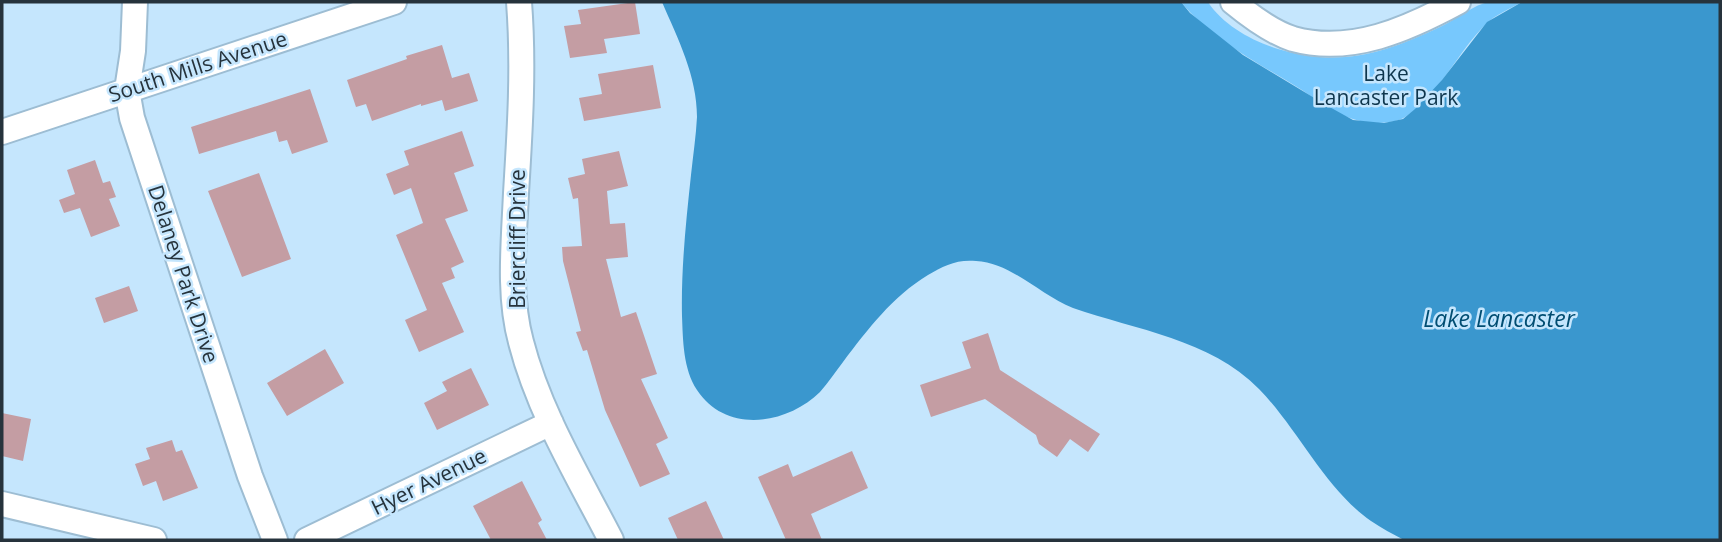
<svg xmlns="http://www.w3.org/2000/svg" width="1722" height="542" viewBox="0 0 1722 542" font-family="'Open Sans',sans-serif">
	<rect width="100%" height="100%" fill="#c5e6fd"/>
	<path fill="#77c8fd" d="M1181,2h27c15,23 44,39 70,47 63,19 107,4 164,-23 15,-7 32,-22 48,-24 10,-2 22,0 32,0 -11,6 -27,13 -36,22 -29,28 -46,71 -81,93 -13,8 -38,7 -52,2 -18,-5 -36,-19 -51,-29 -42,-26 -90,-50 -121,-88z"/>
	<path fill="#3a97ce" d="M662,2h519l9,11 53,42 83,50 27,15 31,3 19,-4 12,-10 27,-29 45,-58 35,-20h198v538h-316c-11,-6 -23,-12 -33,-19 -46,-32 -73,-92 -112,-132 -49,-50 -123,-59 -186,-81 -33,-13 -61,-45 -97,-47 -19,-2 -33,5 -48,14 -36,22 -60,54 -85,87 -7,9 -15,21 -23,30 -34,33 -94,42 -123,-2 -14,-21 -14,-50 -15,-74 -1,-48 4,-94 9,-141 2,-19 5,-39 6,-58 0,-41 -19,-78 -35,-115z"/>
	<path fill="#c49da3" d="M635,2l5,32 -36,5 3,14 -37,5 -6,-32 17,-2 -3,-14z
		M442,45l10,33 17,-5 9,28 -33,10 -3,-11 -21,6v-2l-49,17 -6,-17 -10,3 -9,-27 60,-21 -1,-3z
		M653,65l8,43 -77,13 -5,-23 23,-4 -4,-20z
		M310,89l18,53 -36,12 -5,-14 -8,2 -3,-11 -77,23 -8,-27z
		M462,131l12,35 -20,7 14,38 -23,8 19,43 -13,6 4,10 -13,5 22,49 -45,20 -14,-32 22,-10 -31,-75 27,-12 -12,-35 -17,7 -8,-21 23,-9 -5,-14z
		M619,151l9,35 -21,5 3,33 15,-1 3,34 -22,2 15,58 15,-5 21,62 -16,5 27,59 -12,6 14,30 -30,13 -35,-77 -18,-60 -4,1 -7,-19 5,-1 -18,-70 -1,-14 20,-1 -4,-48 -5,1 -5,-21 17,-4 -3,-15z
		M95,160l8,23 7,-2 6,16 -7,2 11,27 -29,11 -11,-29 -16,5 -5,-13 16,-6 -8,-24z
		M259,173l32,86 -49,18 -34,-86z
		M129,286l9,25 -34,12 -9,-25z
		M988,333l12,37 100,64 -12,18 -18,-13 -13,18 -18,-13 -3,-9 -51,-36 -54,18 -11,-32 51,-17 -9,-26z
		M325,349l19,34 -57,33 -20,-33z
		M471,368l18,37 -52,25 -13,-27 23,-12 -5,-9z
		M2,413l29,6 -8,42 -21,-5z
		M172,440l4,12 6,-2 16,38 -35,13 -7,-20 -13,5 -8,-22 15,-5 -4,-11z
		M852,451l16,37 -57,26 11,26h-36l-28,-63 30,-13 5,13z
		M522,481l20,39 -4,3 9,17h-56l-18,-34z
		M706,501l18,39h-46l-10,-22z"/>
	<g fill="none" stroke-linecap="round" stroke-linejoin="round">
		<defs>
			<path id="minor" d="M135,2l-2,49 -6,39 5,28 118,358 25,64
				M519,2c5,64 1,127 -3,191 -2,48 -8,102 5,149 18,70 57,134 90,198
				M1233,2c17,14 38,30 60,37 58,16 115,-10 165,-37
				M2,132l392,-130
				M2,504l152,36
				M307,540l244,-117"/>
		</defs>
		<use href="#minor" stroke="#9dbdd3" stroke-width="28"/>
		<use href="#minor" stroke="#fff" stroke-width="24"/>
	</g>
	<g text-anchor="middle" stroke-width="5" stroke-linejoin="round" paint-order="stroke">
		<g font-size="21" fill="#26333c" stroke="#c5e6fd">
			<text transform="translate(198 67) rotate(-18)" y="7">South Mills Avenue</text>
			<text transform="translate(518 239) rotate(-90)" y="7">Briercliff Drive</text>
			<text transform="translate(183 274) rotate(72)" y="7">Delaney Park Drive</text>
			<text transform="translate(429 482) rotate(-26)" y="7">Hyer Avenue</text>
		</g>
		<g font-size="21" fill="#0e364d" stroke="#c5e6fd">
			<text x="1386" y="81">Lake<tspan x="1386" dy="24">Lancaster Park</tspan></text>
		</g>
		<g font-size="23" font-style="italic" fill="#004d72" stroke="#c5e6fd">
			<text x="1499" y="327">Lake Lancaster</text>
		</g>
	</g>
	<rect width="1722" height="542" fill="none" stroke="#26333c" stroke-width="7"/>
</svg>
